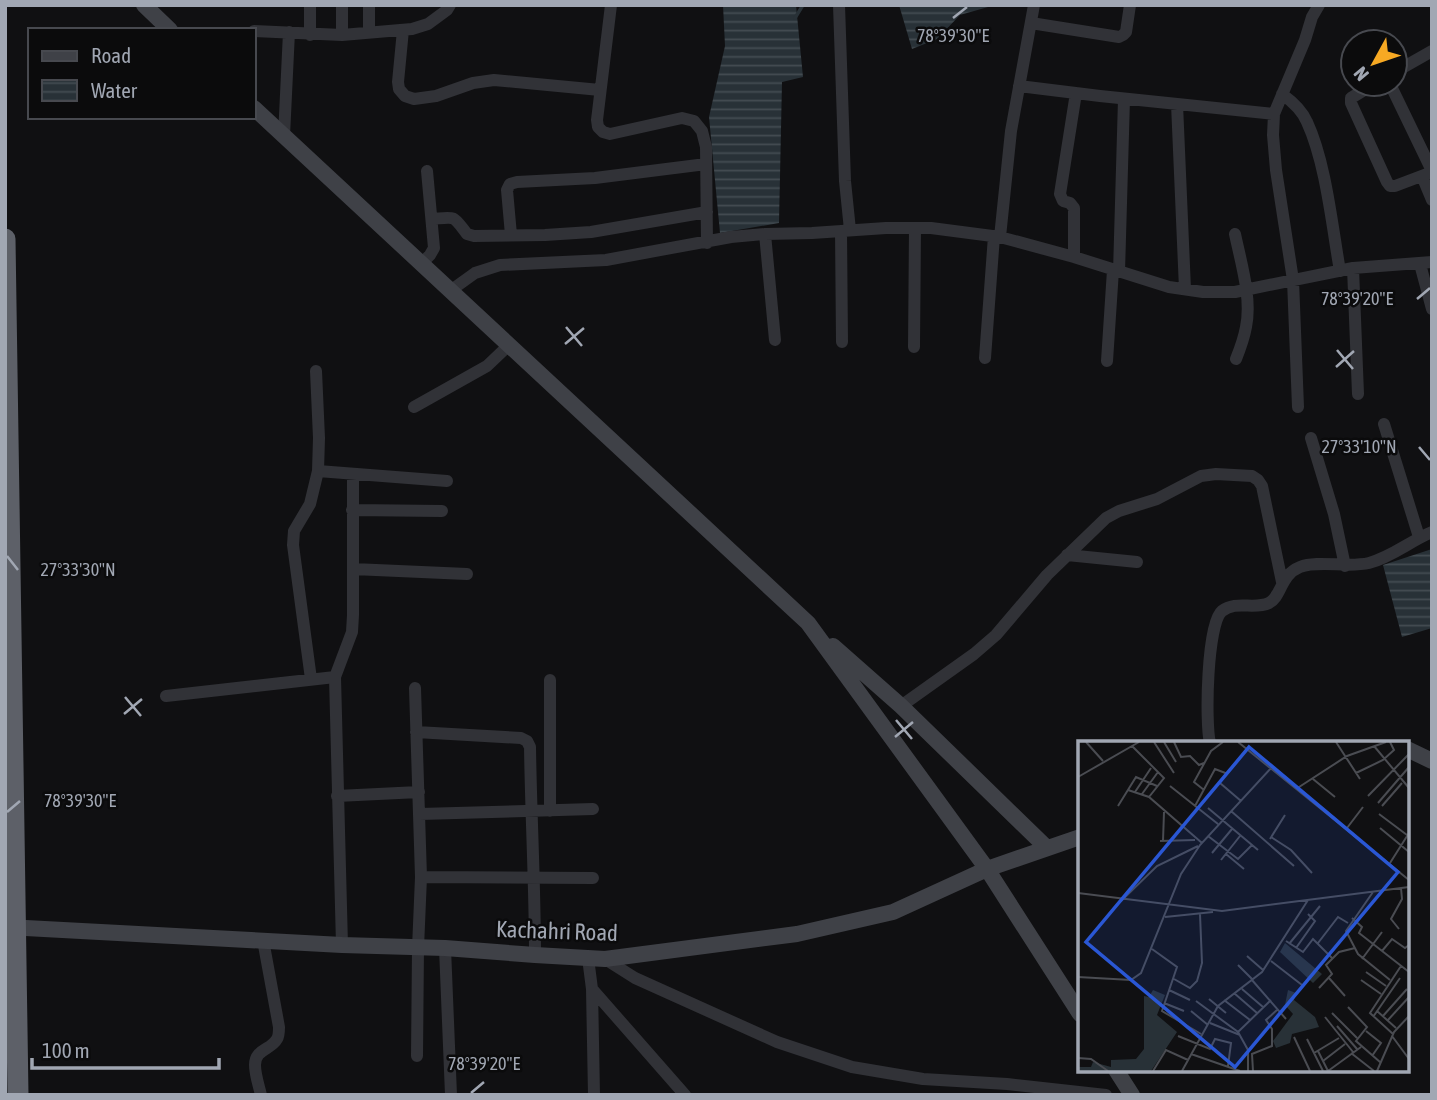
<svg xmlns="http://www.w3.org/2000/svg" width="1437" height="1100" font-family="'Asap Condensed',sans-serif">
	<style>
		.water { fill: url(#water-rules) }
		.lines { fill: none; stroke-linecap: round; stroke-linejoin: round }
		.stream { stroke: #283137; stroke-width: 3.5 }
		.street { stroke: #313237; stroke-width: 12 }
		.secondary { stroke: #3f4147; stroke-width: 16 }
		.highway { stroke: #5d6068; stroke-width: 21 }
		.ticks { fill: none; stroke: #a1a7b3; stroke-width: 2.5 }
		.labels { text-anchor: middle; stroke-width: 5; stroke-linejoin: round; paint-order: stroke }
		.street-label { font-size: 23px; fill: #a1a7b3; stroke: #0b0b0c }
		.inset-road { fill: none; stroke: #4a4c52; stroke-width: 2 }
		.view { fill: #2a57d4; fill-opacity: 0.15; stroke: #2a57d4; stroke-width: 3.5 }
		.inset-edge { fill: none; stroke: #a1a7b3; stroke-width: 3.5 }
		.ticks-label { font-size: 18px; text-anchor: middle; fill: #a1a7b3; stroke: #0b0b0c; stroke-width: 5; stroke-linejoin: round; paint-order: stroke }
	</style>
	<defs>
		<pattern id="water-rules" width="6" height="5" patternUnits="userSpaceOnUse" patternTransform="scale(1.75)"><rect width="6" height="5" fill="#283137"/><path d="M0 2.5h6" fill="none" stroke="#444c52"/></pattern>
	</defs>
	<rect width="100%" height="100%" fill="#101012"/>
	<path class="water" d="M723,5H796L803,77L782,82L779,223L720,233L709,117L725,46Z
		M899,5H988V7L960,15L937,39L912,49Z
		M1432,549V628L1402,637L1383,565Z"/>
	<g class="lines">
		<path class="stream" d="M795,18L803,5"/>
		<path class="street" d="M611,5L597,120L598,127L603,132L610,134L682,118L694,121L702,131L706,147L707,243
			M839,5L845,181L850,230
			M1031,23L1119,37L1123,35L1126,32L1130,5
			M403,30L398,82L399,89L405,96L414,99L436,96L473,83L494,80L600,90
			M254,31L342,35L412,29L428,24L447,10L450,5
			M369,33V5
			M310,35V5
			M342,35V5
			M1395,72L1432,51
			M1374,84L1351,98V103L1387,182L1390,186H1395L1432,172
			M1390,84L1432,171
			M1019,86L1100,96L1274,114
			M1282,94C1293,102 1302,110 1307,122C1326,163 1332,226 1340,271
			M1177,104L1185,289
			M284,136L289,32
			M1422,176L1432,200
			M432,219C457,217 452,215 467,234L474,236L545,235L591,232L707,212
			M841,231L842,342
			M765,234L775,340
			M1235,234C1241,263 1252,298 1246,327C1244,338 1240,349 1236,359
			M511,235L507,190L510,184L517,182L595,178L706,164
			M1000,237L1011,131L1034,5
			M1074,257V208L1070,203L1063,201L1060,194L1076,93
			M421,264L430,255L434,248L427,171
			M1420,264L1432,309
			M1353,268L1358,394
			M1119,272L1124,99
			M450,291L475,273L500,265L606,260L731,237L765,234L812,233L886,228H931L1000,237L1074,257L1169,287L1203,292H1235L1353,268L1432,262
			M914,347L915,228
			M985,358L994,236
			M1107,361L1113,270
			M414,407L487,366L509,345
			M1298,407L1293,280L1276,170L1273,135L1274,114L1305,40L1312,17L1319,5
			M1384,424L1419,537
			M1311,438L1334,514L1345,566
			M318,471L447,481
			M352,510L442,511
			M1067,555L1137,562
			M353,569L467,574
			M311,679L293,545L294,531L310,504L318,471L319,438L316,371
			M415,688L421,877L418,948L417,1056
			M166,696L335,677
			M901,706L974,654L996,635L1047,575L1106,518L1119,511L1157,499L1201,476L1216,474L1252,476L1258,480L1262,486L1282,582
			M416,732L521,738L527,741L530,747C531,817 535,886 535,955
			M1210,743C1205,723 1207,623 1222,611C1236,600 1254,610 1269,603C1282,596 1280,575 1300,567C1318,560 1348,568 1369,563C1392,557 1410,541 1432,532
			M337,796L419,792
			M550,811V680
			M420,814L593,809
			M421,877L593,878
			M342,945L335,677L352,632L353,615V474
			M445,948L451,1095
			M588,958L592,989L594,1095
			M605,959L635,978L777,1042L852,1067L923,1079L1007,1084L1106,1095
			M592,989L685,1095
			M261,1095C259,1086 255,1075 255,1065C255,1049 271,1050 277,1039C279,1036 279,1030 279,1027L263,940"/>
		<path class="secondary" d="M144,5L170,30
			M254,108L808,623L987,869L1080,1014
			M833,646L901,706L1047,848
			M1407,749L1432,761
			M7,927L342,945L445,948L535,955L605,959L797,934L893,912L987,869L1080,837
			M1116,1070L1132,1095"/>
		<path class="highway" d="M5,239L18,1095"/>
	</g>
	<path class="ticks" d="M953,18L967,7M1417,299L1430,288M566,327L582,346M565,344L584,328M1337,350L1353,369M1336,367L1354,351M1419,447L1430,460M7,556L18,570M125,697L141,716M124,714L142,699M896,720L912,739M895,737L913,722M7,812L20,801M471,1093L484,1082"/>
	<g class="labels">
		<g class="street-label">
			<text transform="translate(557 931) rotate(2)" y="8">Kachahri Road</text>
		</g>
	</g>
	<g transform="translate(1078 741)">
		<rect width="331" height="331" fill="#101012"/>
		<path d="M207,202L244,233L235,242L202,211ZM75,249L87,254L79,274L99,291L73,330H0V326H13L15,321L33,326V319L58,318L66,308V255L71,256ZM210,249L218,252L216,259L237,276L241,286L214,293L212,302L198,307L195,300L215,273L207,264Z" fill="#283137"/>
		<path class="inset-road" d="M8,1L25,20M76,1L96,32M86,1L98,21M96,1L103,16L112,15L121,24L126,22M160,1L331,139M258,1L282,38M54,5L86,37L71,56M296,5L331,47M278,32L305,19L316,9L312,1M0,36L61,1M235,38L257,56M142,42L163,60M92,45L140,83M218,48L269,15L308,1M50,49L71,56L124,102M126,49L116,41L133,10L145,1M57,51L73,27M64,53L80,31M290,55L331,13M300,62L331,26M40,65L58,36L79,45M117,65L137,28L150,33M304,65L324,42M130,67L180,109M153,70L216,125M301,73L329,94M269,87L285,66M302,87L331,111M130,95L160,118L174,104M193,96L213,109L234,132M192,98L207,74M82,100L117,99M85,100L86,71M134,112L154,88M148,113L166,128M143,119L162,95M312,122L331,92M295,151L268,190L280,213L312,239M0,152L144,170L331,146M43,160L79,125L120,105M87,176L135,171M274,177L284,186L281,192L331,231M321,188L313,178L324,158L323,147M208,200L225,211L235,198L255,218M240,202L260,176L270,182M211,203L242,165M218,207L237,180L230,173M74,208L99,226L84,270L123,293M304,210L314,198L327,207L331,204M169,215L185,229M284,218L304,191M193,220L224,244M160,224L175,239M288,231L308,245M0,236L53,239L63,232L103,133L122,104L195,25M251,237L267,255M96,238L112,247L119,240L124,222L122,173M174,239L208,278M283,239L303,253M241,247L254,233L248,224L261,211L277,207M164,248L185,266M91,249L112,259M156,252L179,272M131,258L148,272M146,259L172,279M118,260L160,291L170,309V330M86,262L106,270M270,266L289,286L278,300L302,321M113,270L130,284M299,270L318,287M254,272L279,297M305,275L329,248M247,276L275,311M295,276L322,237M310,279L331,256M132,282L162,294M259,285L279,308M288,290L303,302L294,315M160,291L193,259M315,293L292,272L323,225M100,295L132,308L137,298L153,302L150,325M314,295L331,318M216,296L232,330M229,298L245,330M240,310L250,330M236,312L261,297M273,312L296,330M113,313L162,330M0,317L13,318L30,330M245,320L267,303M75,330L88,309L110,319M104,330L140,265L184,231L230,159M175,330L174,313L194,305V288L188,279L200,268M250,330L283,306M299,330L316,291L331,275"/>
		<path class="view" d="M171,6L320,131L157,326L8,201Z"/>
		<rect width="331" height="331" class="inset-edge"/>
	</g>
	<g class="ticks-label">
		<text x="953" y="42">78°39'30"E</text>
		<text x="1357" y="305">78°39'20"E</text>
		<text x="1359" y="453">27°33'10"N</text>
		<text x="78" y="576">27°33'30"N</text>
		<text x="80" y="807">78°39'30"E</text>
		<text x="484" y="1070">78°39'20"E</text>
	</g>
	<rect width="1437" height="1100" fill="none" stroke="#a1a7b3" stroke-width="14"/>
	<rect x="28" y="28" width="228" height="91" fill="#0b0b0c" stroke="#47494f" stroke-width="2"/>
	<rect x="42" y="51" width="35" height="10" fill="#3f4147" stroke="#47494f" stroke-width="2"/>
	<text x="91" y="63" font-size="21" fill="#a1a7b3">Road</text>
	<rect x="42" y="80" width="35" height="21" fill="url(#water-rules)" stroke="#47494f" stroke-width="2"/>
	<text x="91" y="98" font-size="21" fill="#a1a7b3">Water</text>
	<g transform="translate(1374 63) rotate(230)"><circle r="33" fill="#0b0b0c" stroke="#47494f" stroke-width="2"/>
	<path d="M0-5L12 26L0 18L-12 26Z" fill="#f7a923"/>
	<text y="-10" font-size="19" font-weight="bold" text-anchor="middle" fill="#a1a7b3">N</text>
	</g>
	<path d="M32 1058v10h187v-10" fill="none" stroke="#a1a7b3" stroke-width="3.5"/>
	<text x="42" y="1058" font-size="21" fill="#a1a7b3" stroke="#0b0b0c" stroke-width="5" paint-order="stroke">100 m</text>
</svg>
